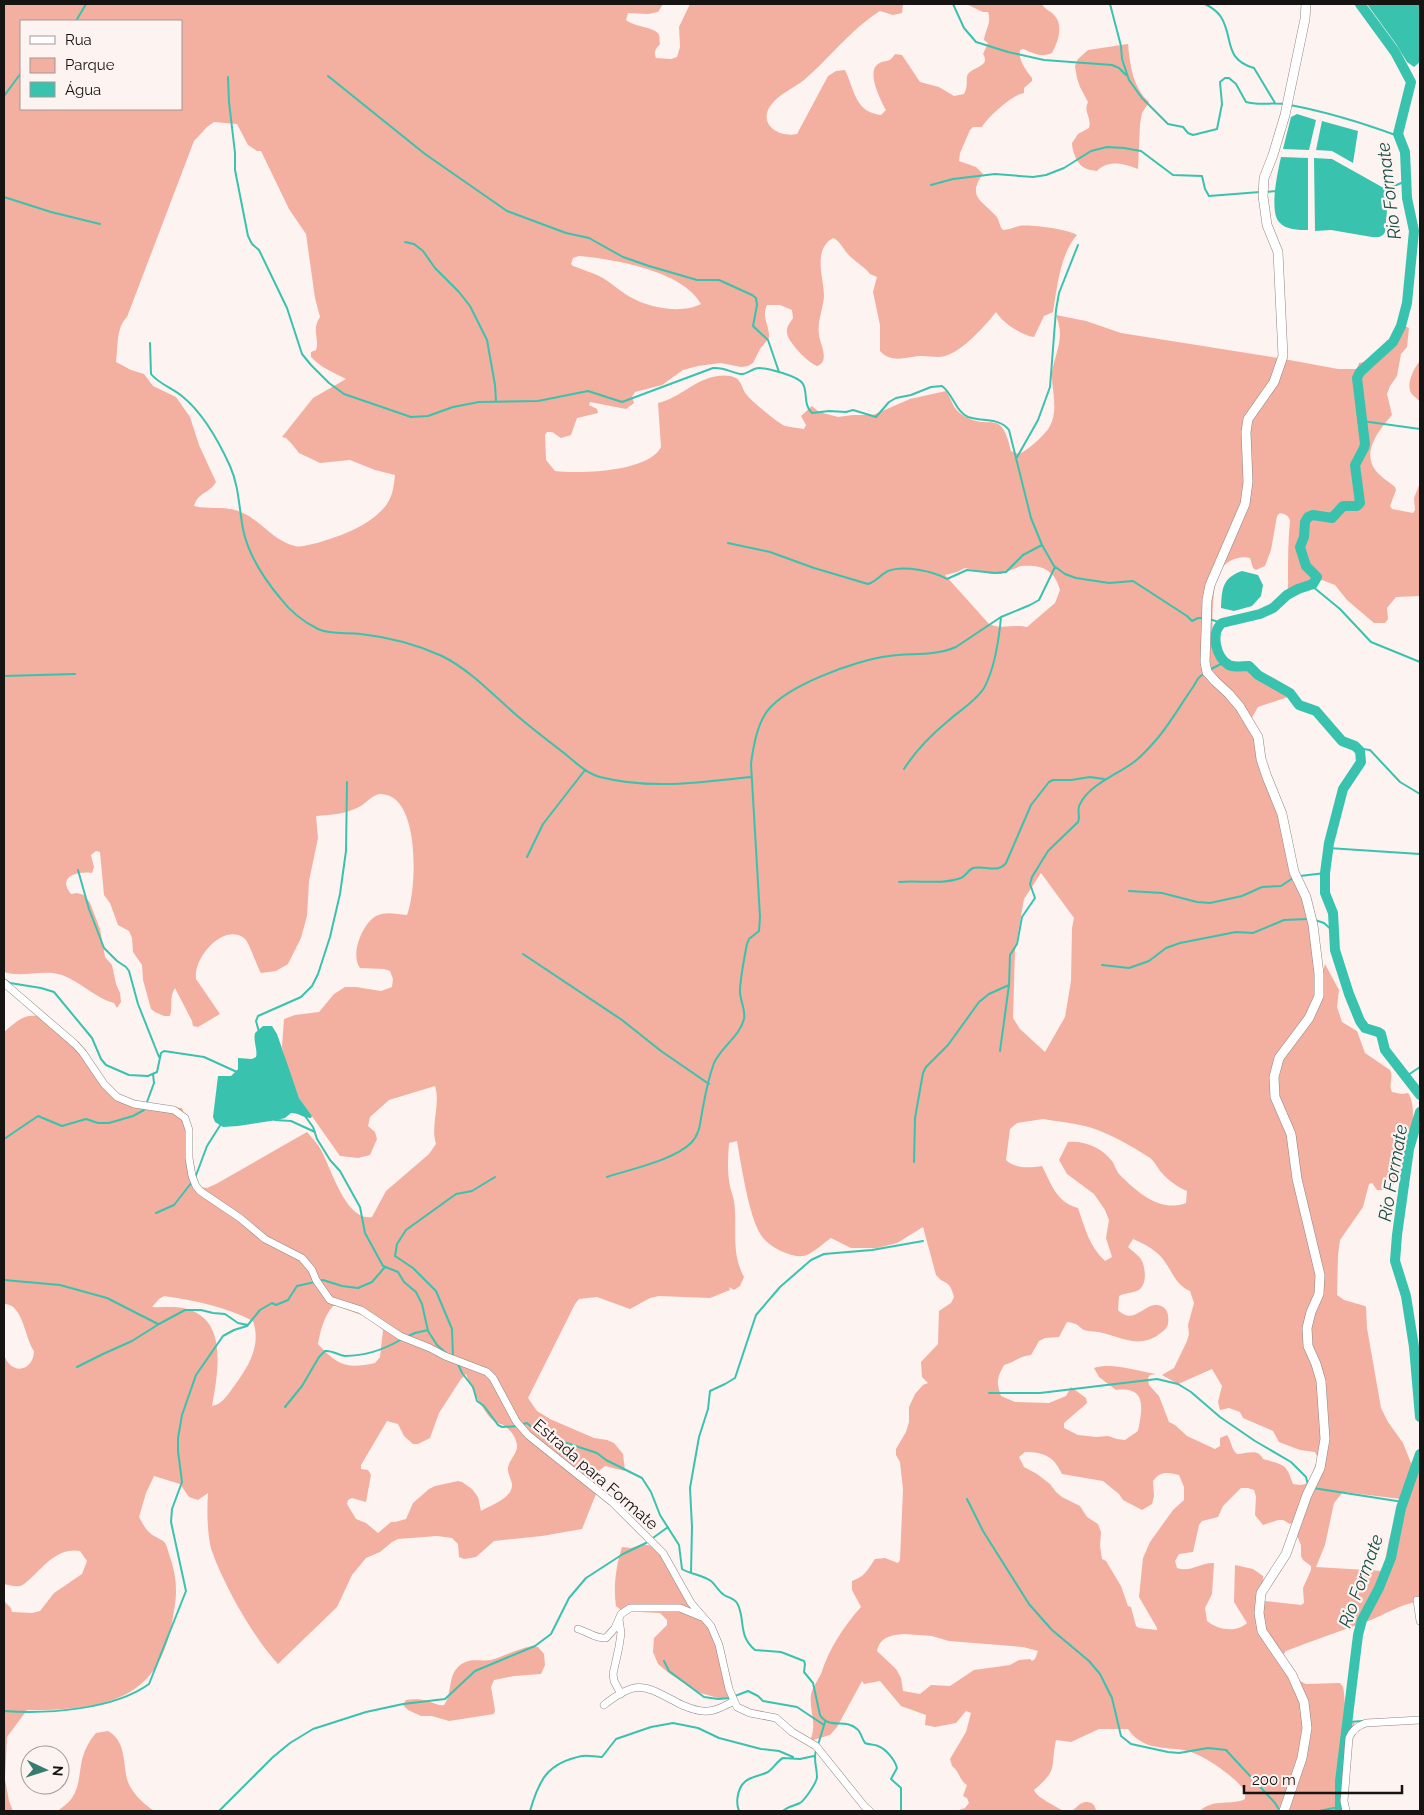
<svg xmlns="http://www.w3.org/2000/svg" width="1424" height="1815" font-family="Raleway,sans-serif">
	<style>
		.green { fill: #f3af9f; fill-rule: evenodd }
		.water { fill: #39c3ae }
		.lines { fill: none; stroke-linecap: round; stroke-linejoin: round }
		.stream { stroke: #39c3ae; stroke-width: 2 }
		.river { stroke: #39c3ae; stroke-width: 10 }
		.minor-casing { stroke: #8f8684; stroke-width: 8 }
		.major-casing { stroke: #8f8684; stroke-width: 10 }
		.minor { stroke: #fff; stroke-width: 7 }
		.major { stroke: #fff; stroke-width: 9 }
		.labels { text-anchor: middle; stroke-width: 4.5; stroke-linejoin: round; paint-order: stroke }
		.street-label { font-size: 16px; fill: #161313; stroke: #fdf3f1 }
		.water-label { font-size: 18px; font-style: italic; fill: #164f46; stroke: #fdf3f1 }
	</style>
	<rect width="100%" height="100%" fill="#fdf3f1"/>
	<path class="green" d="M4,4H663L658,12L648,14L628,13L626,20C634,27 656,27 659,35C660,38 659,41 660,44C656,49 653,51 656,58L671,59L677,57L680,47L679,27L690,4H903L902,13L893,15L880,11C851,29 830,58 804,80C794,88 779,94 771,105C757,124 779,138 797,134L828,76L836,71L845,70C855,91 855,112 881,115L886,110C881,101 866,72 878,64C886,59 889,64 895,54L902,55L920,82L939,87L954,96L964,94C969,85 965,78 968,74C973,67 991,66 983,54L988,43L984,40C985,30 992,23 988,12H983L966,4H1042C1045,10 1050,10 1054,15C1064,25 1058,42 1052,53C1040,58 1034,53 1023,49L1020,50C1018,60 1026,70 1032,78V81L1024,88V93C1012,95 989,116 982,127H973L970,130L960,153L959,161L976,167L983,174C966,197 983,201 996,216C1000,221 999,226 1003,230C1009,230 1013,228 1019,226C1029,224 1067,229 1077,235C1060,254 1057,288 1053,312L1044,316L1034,337C1021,335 1003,323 996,312C984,327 959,356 939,357C930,357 921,355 912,357C900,359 889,361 880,351V325L873,292L877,277L870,274C865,267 858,264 852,258C844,252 841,241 833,238C812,250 824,278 824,296C823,309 817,322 819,335C820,343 826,353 823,361C821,364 820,365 817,366C808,363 788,342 787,333C786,327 790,323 793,318L792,310L780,305H767C761,317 770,326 769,338L760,349L753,363L748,366L741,367L721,363L698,366L683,370L662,385L635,392L632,397L634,403L626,409L590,402L589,405L597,409L598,413L577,418L571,435L561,438L552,432H547L545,435L546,460L555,471C579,474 649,472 661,447L658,403C680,398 695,379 718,376C723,375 731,375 736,378C742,382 742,389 746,394C750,400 778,423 785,426C790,427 797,428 804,429L806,425L801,416L812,406L819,412L838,417L853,415H873L910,399L946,391C953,401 952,409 964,416C991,432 1001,406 1011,451L1019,454C1027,451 1046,434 1050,426C1059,409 1051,389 1052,372C1054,359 1060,347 1060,334C1060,327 1058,321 1056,315L1086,321L1121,333L1284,359L1338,369H1357L1359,363C1382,360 1388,338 1403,325L1409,328L1407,347L1401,354L1397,376L1390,386L1387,394L1392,415C1379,430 1361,452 1376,471C1381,477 1389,482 1395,487L1396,490L1390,506L1392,509L1413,513L1415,510L1414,498L1420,483V596L1396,597L1387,608L1388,619L1385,623H1374L1347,600L1335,585L1322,580L1315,582L1298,593L1289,595C1286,589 1289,585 1288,579C1288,559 1288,541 1290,521C1289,516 1286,514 1280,513L1277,516L1271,550L1265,566L1256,570L1253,568L1250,558C1238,555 1223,562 1218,574C1212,588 1209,648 1219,660C1232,675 1242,664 1254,670C1257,671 1260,674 1263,676C1271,681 1280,682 1287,688L1288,697L1258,707L1249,723C1274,806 1302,888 1323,971L1325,964L1339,990L1337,1007L1342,1022L1357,1031L1365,1053L1390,1070C1394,1077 1388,1085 1392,1092L1402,1094L1408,1093C1415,1101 1414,1131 1410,1141C1408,1145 1404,1146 1402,1150C1394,1162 1412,1175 1386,1190H1377L1372,1183L1369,1184L1363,1207L1340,1240L1338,1255L1337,1295L1344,1300L1365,1306L1366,1307L1367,1328L1381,1408L1388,1422L1403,1443L1411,1463L1416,1470H1420V1601C1401,1604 1384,1615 1366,1622C1339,1631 1312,1641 1286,1651L1283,1655C1289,1666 1293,1679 1306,1684L1340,1683L1343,1687C1346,1699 1342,1718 1355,1723L1348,1734L1346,1811H1200C1213,1798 1232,1806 1245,1799C1245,1796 1246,1794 1244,1791C1239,1779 1202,1754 1188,1751C1172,1747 1153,1750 1139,1740C1135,1738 1131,1733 1128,1729H1099L1071,1742L1056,1740C1050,1769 1059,1769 1034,1790C1037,1798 1056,1806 1063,1811H956L965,1808L969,1803L967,1798L963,1796L967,1785C959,1780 960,1772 952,1766L950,1759L966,1732L971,1713L966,1711L956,1723L935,1727L925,1725L926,1715L901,1706L880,1681L864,1684L862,1681L837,1727L830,1735L813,1740L811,1738C817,1723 809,1710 811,1695C812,1688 818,1680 821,1674C829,1649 843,1627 861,1607L852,1590V1581C866,1576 867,1570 875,1559L885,1558L898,1563L900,1560L903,1489L900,1462L896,1455V1449L906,1432L909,1422V1407L915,1394L923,1385L928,1383L922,1377L921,1362L938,1344L939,1311L951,1303L954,1297C949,1278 945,1286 936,1275L923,1227L897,1243L877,1248H851L831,1238C824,1243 816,1250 809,1254C802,1258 793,1256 786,1253C777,1250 766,1243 761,1235C749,1218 741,1164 737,1141L729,1143C728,1157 727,1172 730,1186C731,1191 733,1196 734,1201C738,1228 730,1251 744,1277L740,1286L734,1290L729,1287L730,1290L710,1298L659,1296L650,1298L630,1309L597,1297L579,1299L575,1304L528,1398L537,1411L550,1419L594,1438L607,1440L614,1443L623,1454L625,1471L605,1466L600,1470L598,1477L603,1492L596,1494L582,1529L542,1536L494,1541L476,1557L464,1559L459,1557L458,1544L452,1538L437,1536L398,1539L392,1542L380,1552L366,1558L352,1575L337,1607L278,1664C254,1638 230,1595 216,1562C214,1556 211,1550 210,1544C207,1527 207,1510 208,1493L198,1500L189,1497L180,1484L154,1476L146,1493L139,1517C142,1522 145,1529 150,1533C154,1537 162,1539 165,1543C167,1546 168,1551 169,1554C176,1573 178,1590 174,1610C171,1631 166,1653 153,1671C126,1709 69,1710 27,1710L7,1737L5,1779L9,1801L13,1811H4V1601L11,1608L12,1612L32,1613L40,1611L54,1593L82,1574L87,1561L80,1551C58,1547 44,1566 30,1579C26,1582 24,1585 20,1586C15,1587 9,1585 4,1584V1355C12,1377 34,1370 34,1351C25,1339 23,1303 4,1304V1032C16,1022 25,1012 41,1017L82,1047L90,1062L112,1093L141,1105L182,1108L185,1117L194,1174L200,1187L207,1188L216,1184L307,1132C312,1138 318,1144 321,1150C331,1168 346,1222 372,1217L386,1191L429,1154L436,1144C430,1125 441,1105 435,1086L389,1100L370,1117L368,1126L375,1132L377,1139L370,1155L358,1158L340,1156L299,1098L285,1060L282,1047L284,1019L295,1015L319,1012L334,994L345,987H356L381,991L392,987L393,979L390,971L384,969L360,968C350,955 362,924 376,916C386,911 396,914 407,915C417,890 421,793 380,794C371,795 365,805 357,808C344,814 330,815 316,816L318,838L309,881L307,916L301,938L288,964L276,971L261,973C256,965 249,941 244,938C223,923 193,958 196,979L220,1014L198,1027L193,1026L192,1021L175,988C169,996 173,1007 170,1016H164L155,1012L151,1009L143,980L142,965L133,952L132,938L129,931L118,925L110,903L104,895L100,852L96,851L91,855L94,867L92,873C79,871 56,876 71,894L77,893L84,895L90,903L100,929L105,957L112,965L116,984L120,993L121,1002L117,1008L114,1003C95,998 81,982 62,975C43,969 22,978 4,972ZM21,21H181V109H21ZM214,122L237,124L248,145L257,151H261L289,209L306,234L315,298L320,317C311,330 320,339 316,350L311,352V357C321,368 333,372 346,379L313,398L282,437L286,438L291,443L299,453L320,463L350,460L375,470L395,475C394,485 393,495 387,504C372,525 341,536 317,543C310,544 302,548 295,546C275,542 261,521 243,513C227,505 210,510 194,506C198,492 209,494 216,482L199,445L190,417L176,397L153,386L144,374L131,370L116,362C118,348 116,327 127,317L194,141L207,127ZM579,256C614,259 683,271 701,304C682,314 650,308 632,298C622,293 613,284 603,278C594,273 583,270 573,266L571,264L573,258ZM1021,566C1042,565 1054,569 1060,590L1055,603L1027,627C1014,624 1001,630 989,624L945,575L957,572L965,568L992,574H1001ZM1041,873L1074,918L1072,928L1071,981L1065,1017L1045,1052L1020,1029L1013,1018L1015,950L1024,899ZM1043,1119C1060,1122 1076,1123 1092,1128C1112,1135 1130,1145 1147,1156C1154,1159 1157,1168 1162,1173C1169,1181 1178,1187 1187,1191L1186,1203C1160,1213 1137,1192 1120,1175C1116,1171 1115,1165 1112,1161C1102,1148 1084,1140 1068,1142L1059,1160L1067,1174L1094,1194L1105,1210L1109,1220L1106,1238L1112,1257L1105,1261C1089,1246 1085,1228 1078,1208C1056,1202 1052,1185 1042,1166C1030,1168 1015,1169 1006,1160L1010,1129L1017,1123ZM1133,1239C1145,1244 1158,1251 1165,1262C1173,1273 1176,1285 1190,1291L1194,1303L1188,1325L1189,1334L1187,1341L1174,1368L1162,1375L1178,1384L1212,1369L1222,1386L1218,1402L1220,1410L1229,1408L1240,1412L1243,1418L1273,1431L1279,1442L1300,1450L1315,1452L1318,1458L1309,1483L1301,1485L1293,1484C1286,1463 1284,1465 1263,1459C1258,1448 1247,1454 1237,1454C1231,1449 1232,1442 1227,1435L1220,1438V1446L1215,1449L1187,1436L1175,1425L1169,1422L1159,1396L1149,1385L1148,1378L1150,1375L1156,1374C1137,1371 1112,1362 1094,1368L1099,1377L1116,1390C1148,1386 1142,1410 1138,1431L1125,1440L1117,1439L1108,1436L1096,1437L1078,1435L1064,1428V1423L1087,1403L1086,1398L1071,1387L1066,1396L1049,1403L1015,1402L1001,1396C996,1382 997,1378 1004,1365C1015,1362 1020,1356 1031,1355L1039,1341L1045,1338L1059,1337L1067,1322C1080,1324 1076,1325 1084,1330C1089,1332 1098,1331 1103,1333C1123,1338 1139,1348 1158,1335C1162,1332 1167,1329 1168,1324C1169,1317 1168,1310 1163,1307C1145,1297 1137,1328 1118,1310L1119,1296C1126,1292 1135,1294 1141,1288C1147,1281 1145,1268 1142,1261C1140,1256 1132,1251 1128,1247ZM164,1296C194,1300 226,1307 253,1321C262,1347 247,1369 232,1389C226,1397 222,1404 212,1406C218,1372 229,1317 183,1308C173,1306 161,1308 152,1307L159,1299ZM333,1306H337L367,1317L383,1330L380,1357L375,1363C347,1369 338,1366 318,1344C320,1332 324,1316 333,1306ZM466,1374C470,1385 485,1415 494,1421C494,1422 500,1424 501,1424C509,1428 516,1436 517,1445C518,1454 508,1460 508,1469C508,1474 511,1479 512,1484C513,1498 491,1505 481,1511L478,1497L472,1489L462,1482L458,1481L435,1486L429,1489L413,1503L406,1519L395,1522H391L378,1533L366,1523L356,1519L347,1504L348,1500L352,1498L366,1502L371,1475L368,1470L361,1469V1465L387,1421L398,1424L404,1436L413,1444H418L430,1438L439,1413L461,1379ZM1025,1452C1045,1452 1054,1457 1062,1474L1103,1481L1119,1494L1123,1500L1142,1510L1152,1504L1154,1496L1153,1481C1160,1471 1167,1472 1179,1475L1184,1487V1500L1173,1510L1150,1542L1143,1558L1139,1597L1157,1628V1630L1139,1628L1136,1626L1131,1607L1128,1606L1121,1586L1106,1561L1102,1559L1100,1546L1101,1532L1098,1524L1087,1517L1080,1506L1062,1497L1056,1492L1050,1484L1037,1474L1024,1467L1019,1457ZM1241,1488H1248L1254,1490L1256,1497L1255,1515L1263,1525L1278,1520H1283L1290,1524L1295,1521V1531L1301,1545V1556L1303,1560L1311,1566V1570L1303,1588L1304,1603L1301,1605L1265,1601L1263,1576L1253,1569L1235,1565L1234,1602L1247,1623C1236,1633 1218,1630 1207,1621L1205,1608L1212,1594L1214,1563C1202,1562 1189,1573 1177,1568L1175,1561L1179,1554L1193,1552L1199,1525L1202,1521L1218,1517L1223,1506ZM1343,1492L1401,1499L1389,1540L1383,1571L1316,1567L1325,1545L1334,1503ZM904,1634L932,1636L949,1641L1023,1647L1038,1651L1035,1659L1032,1661L1030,1659L1019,1660L1010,1665L974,1670L950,1686L931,1685L920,1694L903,1691L901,1678L896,1669L877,1651C880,1637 891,1635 904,1634Z
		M1128,44C1130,65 1133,88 1149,102L1142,113L1140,124L1138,169C1125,164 1108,159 1097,171C1093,170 1088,170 1085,168C1077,165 1072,150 1072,143L1078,134L1089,128C1092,117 1083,112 1088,102L1080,87L1077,78L1075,66L1078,59L1088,50Z
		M1420,361V402C1418,399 1413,396 1411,393C1406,383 1414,368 1420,361Z
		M640,1545C675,1543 673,1570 686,1594C693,1607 708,1616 716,1629C726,1646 727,1678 730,1698H718L697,1692L670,1674L658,1664L653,1652L654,1638L667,1625V1620L660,1613L622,1611L616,1606C613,1587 616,1566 622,1547L631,1548Z
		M532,1646L538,1647L544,1654L545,1665L541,1674L514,1676L494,1680L491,1687L495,1710L494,1714L449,1721L432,1716H421L408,1710L403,1705L406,1700C413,1699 421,1699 428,1701C434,1703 438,1706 444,1705C452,1695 448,1678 457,1668C468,1656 479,1662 491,1660C505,1656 517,1649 532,1646Z
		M108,1731C126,1741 123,1762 127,1779C130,1791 145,1806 155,1811H58C62,1807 69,1803 72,1798C80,1786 79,1773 82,1760C85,1749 89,1741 96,1733Z
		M1085,1802C1092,1802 1095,1804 1096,1811H1072L1080,1804Z"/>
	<path class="water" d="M1367,4H1420V62L1414,67L1407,62L1396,44Z
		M1297,114L1316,120L1309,150L1283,149L1291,117Z
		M1322,121L1358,131L1353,163L1332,151L1316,150Z
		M1281,157L1308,158V230C1298,230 1286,230 1279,222C1269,211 1278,170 1281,157Z
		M1314,158L1332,159L1382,187L1389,189L1385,232C1382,238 1377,237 1372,237L1331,230L1315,231Z
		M1242,571L1258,575L1263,585L1261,596L1252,606L1234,611L1221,608C1222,589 1222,578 1242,571Z
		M263,1026H272L277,1034L299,1098L312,1116L311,1118C303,1118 299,1113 291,1113L285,1118L277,1120L238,1126L223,1127L215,1122L213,1117L218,1076H231L238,1069V1058L252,1059L256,1057C258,1050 253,1042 255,1033Z"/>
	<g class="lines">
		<path class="stream" d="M953,4L964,28L976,42L1008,52L1044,60L1112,65L1119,68L1126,75
			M1110,4L1121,46L1122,59L1129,80L1142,98L1168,124L1183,127L1188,133L1193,135L1217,129L1222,104L1220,82L1225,78H1229L1236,84L1246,102C1260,106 1272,102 1285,104
			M1205,4C1211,7 1217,11 1221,17C1234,38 1223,59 1254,68L1275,103
			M76,21L86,4
			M328,76L425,154L507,211L566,233L589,238L623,257L649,266L697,280H719L752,295L756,298L757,305L753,326L768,340L779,372
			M228,77L229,102L235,153V170L248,236L252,244L259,250L287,308L302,354L311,365L329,383L344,394L411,417L428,416L453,407L479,402L538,401L588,391L622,402L713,368C724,367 730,372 740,374C747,375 752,368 759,368C767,368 799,376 803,384C808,393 803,405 812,413L829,411L846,412L853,410L876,417L889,402L896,398L911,395L931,387L942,386C953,394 956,412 968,417C982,422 999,417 1009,430L1031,518L1042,545L1054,566L1065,574L1076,578L1109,583L1133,581L1187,616L1192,621L1198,618H1204
			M4,96L21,73
			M1290,105C1327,112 1363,123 1398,136
			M931,185L953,179L995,174L1033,177L1046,175L1064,168L1091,151L1107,147L1124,148L1141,151L1173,175L1202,176L1205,189L1209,196L1260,192
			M1387,189L1406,181
			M1265,192L1278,191
			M4,197L51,212L100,224
			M405,242L414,244L423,251L435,268L459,292L470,306L487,340L495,385L496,401
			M150,343L151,374C159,384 174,389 183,397C204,414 219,442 230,466C239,486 239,508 243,529C248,554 265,580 281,599C290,611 304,622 318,629C331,635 347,632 361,634C387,637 418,645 442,656C470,670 491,693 514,713C530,727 547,740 564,753C575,762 586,773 600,777C650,790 701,782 751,777
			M1362,421L1420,429
			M1016,459L1038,420L1050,387L1056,310L1059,293L1078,245
			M728,543L770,552L814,568L868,584C877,581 881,574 888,571C904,565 933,571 947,579L967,570L995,573L1006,572L1023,555L1042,545
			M1312,586L1340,609L1371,642L1420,662
			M1209,619L1222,623
			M1209,670L1225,662
			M4,676L75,674
			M1357,748L1370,750L1400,782L1420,794
			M904,769C916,750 931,735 948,721C959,711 976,701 984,688C995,668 999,639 1001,617
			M1328,848L1420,854
			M527,857L543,824L585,770
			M78,870L89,909L104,948L117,961L126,967L129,971L138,1004L159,1057
			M1300,876L1325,873
			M899,882C918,880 942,885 961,878C966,876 968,870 973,868C985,865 997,874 1006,863L1031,805L1049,782L1053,780H1071L1090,777L1104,779
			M1129,891L1162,893L1197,902L1210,903L1242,896L1262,887L1281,886L1293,878
			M1315,920L1324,923L1334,932
			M523,954L622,1020L661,1051L709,1084
			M1102,965L1129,968L1149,961L1166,948L1180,943L1236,932L1253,933L1284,920L1308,919
			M4,979L10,983L41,988L54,992L92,1038L101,1059L106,1065L129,1075L148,1076L157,1072L161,1053L164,1051L204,1057L237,1072
			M259,1032L256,1021L258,1016L301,997L312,986L318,974L330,937L340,894L346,851L347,782
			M1000,1051L1009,985L1010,955L1017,944L1022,917L1035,898L1030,884L1032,877L1048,851L1078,822C1081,816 1076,810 1080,804C1090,784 1117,775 1134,762C1142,756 1149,748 1156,740C1170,724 1181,704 1193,687C1198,679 1197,678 1205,673
			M1405,1077L1420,1067
			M305,1116L313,1127L317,1139L330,1160L340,1171L360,1207L365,1233L383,1266L398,1272L404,1282L416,1292L422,1304L428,1331L437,1345L446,1353
			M275,1120L291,1121L315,1132
			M4,1139L38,1116L62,1126L86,1119L98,1123H109L133,1116L144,1110L154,1083L153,1074
			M914,1162L915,1118L923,1073L926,1067L948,1045L979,1002L989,994L1009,985
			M607,1177C631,1169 674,1160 691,1143C701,1133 700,1120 703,1107C705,1096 710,1074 714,1063C721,1047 740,1036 744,1019C746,1008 739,1000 740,989C741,974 744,959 747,944L749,939L759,931L760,917L751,764C753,748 756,730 764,716C780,687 856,660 889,656C912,653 935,656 956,647L1001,617L1030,605L1039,600L1055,567
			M195,1178L207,1146L221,1124
			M156,1213L174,1205L192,1182
			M4,1280L60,1285L107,1298L158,1324
			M319,1281L323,1280L342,1286L358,1288L372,1282L385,1267
			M406,1337L415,1333L428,1330
			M453,1356L452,1329L436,1291L413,1268L395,1256L397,1244L406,1230L456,1194L472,1191L495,1177
			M458,1364L462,1373L473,1387L477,1401L484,1406L498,1425L502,1427L519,1426
			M77,1367L103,1354L132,1341L159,1324L185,1310H201L213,1313L225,1314L238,1323L248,1325
			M989,1393H1040L1157,1379L1178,1384L1191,1392L1220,1417L1255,1441L1291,1462L1306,1477L1308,1485
			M285,1407L302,1386L319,1357L325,1351C332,1350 338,1355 345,1356C364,1356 385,1349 402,1339
			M523,1424L527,1423L539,1434L597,1453L606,1460L642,1478L651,1492L660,1515L679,1545L682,1569C690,1574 703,1575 711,1581C716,1585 718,1591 724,1595C729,1598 734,1598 737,1603C746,1618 737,1635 755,1650L781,1652L804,1661L805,1664L804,1672L813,1683L820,1715C829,1730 846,1718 857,1729C861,1732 862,1739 865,1743C869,1745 874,1744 878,1746C886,1749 895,1760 897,1768L891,1779L901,1788V1811
			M1417,1462L1420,1463
			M1313,1488L1403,1502
			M967,1499L983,1531L1029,1604L1052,1630L1089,1661L1100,1674L1112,1698L1121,1736L1131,1744L1168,1752L1179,1753L1208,1748L1226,1750L1275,1803L1280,1811
			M691,1573L692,1527L690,1488L699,1437L708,1409L710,1391L725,1384L735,1378L756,1315L780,1287L811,1260L824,1254L872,1250L923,1241
			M664,1661L669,1671L704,1697L718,1699L731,1698
			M735,1696L748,1691L758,1696L763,1701L797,1707L824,1725
			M4,1711C47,1714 113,1710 149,1684L186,1591L171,1522L172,1509L182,1482L178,1451V1438L182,1415L196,1375L223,1336L234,1330L247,1326L260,1310L272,1303L276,1305L288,1300L297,1286L315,1282
			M1348,1722L1363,1721
			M818,1745L825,1722
			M219,1811L273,1757L290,1743L313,1729L366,1712L403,1704L445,1699L475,1671L535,1646L551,1634L569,1598L586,1578L623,1554L646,1543L668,1527
			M530,1811C539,1780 547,1763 582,1756C589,1755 595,1757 602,1757L616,1739L651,1727L673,1723L698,1728L719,1738L761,1749L779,1751L793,1757
			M739,1811C735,1801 738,1784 749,1779C755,1776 762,1775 768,1772C774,1768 777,1761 783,1758L800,1759L814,1756
			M783,1811C788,1806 794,1806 800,1803C805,1800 817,1782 817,1777C817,1767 813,1760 816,1750
			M1319,1811L1339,1807"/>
		<path class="river" d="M1360,4L1395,52L1411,82L1398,134L1405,152L1407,198L1414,231L1407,303L1401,326L1393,342L1360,372L1357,378L1365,444L1364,448L1355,465L1360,503L1357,506H1343L1332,518L1313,515L1308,517L1305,522L1304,537L1300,547L1306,566L1317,577L1313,584L1298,589L1287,595L1273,608L1260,614L1222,623C1210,633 1216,658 1229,665C1235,668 1242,666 1249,666L1258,675L1290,693L1299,705L1316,711L1342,741L1355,746L1360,751L1361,762L1343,789L1329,843L1325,873V893L1333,913L1335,950L1349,994L1360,1021L1365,1028L1378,1032L1381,1034L1385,1050L1420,1095
			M1420,1112L1409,1149L1397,1235L1395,1261L1406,1296L1414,1347L1420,1417
			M1340,1811V1781L1358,1635L1362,1620L1379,1588L1391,1558L1401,1508L1420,1454"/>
		<defs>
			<path id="minor" d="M4,983L75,1044L83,1053L104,1084L117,1097L134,1104L174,1110L185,1118L189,1130V1158L192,1176L196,1186L200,1191L240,1218L265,1239L302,1258L312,1270L316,1280L330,1300L361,1310L400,1336L430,1348L445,1356L487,1372L493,1378L516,1421L528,1435L612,1502L663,1553L691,1603L711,1626L719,1645L729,1689L737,1707L750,1713L776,1718L792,1732L816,1746L865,1807L870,1811
				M1417,1600L1420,1621
				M619,1619L621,1633L619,1647L613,1674L614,1681L621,1694
				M578,1629C588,1632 596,1639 606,1638L615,1628L621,1614L630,1608H680L702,1617
				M604,1705C639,1677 646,1687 682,1705C689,1708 699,1712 708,1711C717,1711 726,1705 734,1701
				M1346,1811L1344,1801L1349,1738C1352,1730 1357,1726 1366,1723L1420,1720"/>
			<path id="major" d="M1284,1811L1302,1758L1307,1728L1304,1702L1292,1675L1262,1631L1259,1613L1261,1593L1286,1554L1307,1495L1320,1468L1325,1439L1321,1381L1316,1364L1308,1346L1307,1328L1311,1312L1319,1294L1320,1275L1297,1179L1291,1134L1275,1097L1274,1077L1279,1058L1309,1018L1319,996V974L1313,925L1306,897L1294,872L1282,814L1267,777L1261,759L1258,737L1240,707L1229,694L1215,681L1207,672L1205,662L1207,600L1210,585L1245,504L1248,482L1246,432L1248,419L1274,382L1283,356L1278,252L1267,225L1263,196L1264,178L1273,155L1285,115L1305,19L1306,4"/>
		</defs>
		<use href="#minor" class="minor-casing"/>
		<use href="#major" class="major-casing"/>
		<use href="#minor" class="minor"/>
		<use href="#major" class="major"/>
	</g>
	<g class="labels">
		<g class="street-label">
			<text transform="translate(596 1474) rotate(41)" y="6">Estrada para Formate</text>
		</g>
		<g class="water-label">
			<text transform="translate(1389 191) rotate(-97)" y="6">Rio Formate</text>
			<text transform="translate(1393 1173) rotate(-80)" y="6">Rio Formate</text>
			<text transform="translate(1361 1581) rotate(-70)" y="6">Rio Formate</text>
		</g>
	</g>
	<rect width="1424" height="1815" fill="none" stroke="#161313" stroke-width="10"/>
	<rect x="20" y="20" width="162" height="90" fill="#fdf3f1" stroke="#a19998"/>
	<rect x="30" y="36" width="25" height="8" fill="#ffffff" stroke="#a19998"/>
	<text x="65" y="45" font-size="15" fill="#161313">Rua</text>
	<rect x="30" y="58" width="25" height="15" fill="#f3af9f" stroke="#a19998"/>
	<text x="65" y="70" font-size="15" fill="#161313">Parque</text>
	<rect x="30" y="82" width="25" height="15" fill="#39c3ae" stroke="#a19998"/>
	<text x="65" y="95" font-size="15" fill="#161313">Água</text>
	<g transform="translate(45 1770) rotate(94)"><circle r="24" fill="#fdf3f1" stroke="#a19998"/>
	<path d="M0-4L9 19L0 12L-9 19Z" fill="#387c70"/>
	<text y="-8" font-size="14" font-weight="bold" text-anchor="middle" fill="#161313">N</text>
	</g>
	<path d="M1244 1785v8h158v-8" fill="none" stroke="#161313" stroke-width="2.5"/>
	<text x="1252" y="1785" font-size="15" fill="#161313" stroke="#fdf3f1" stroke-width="4" paint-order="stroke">200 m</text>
</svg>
